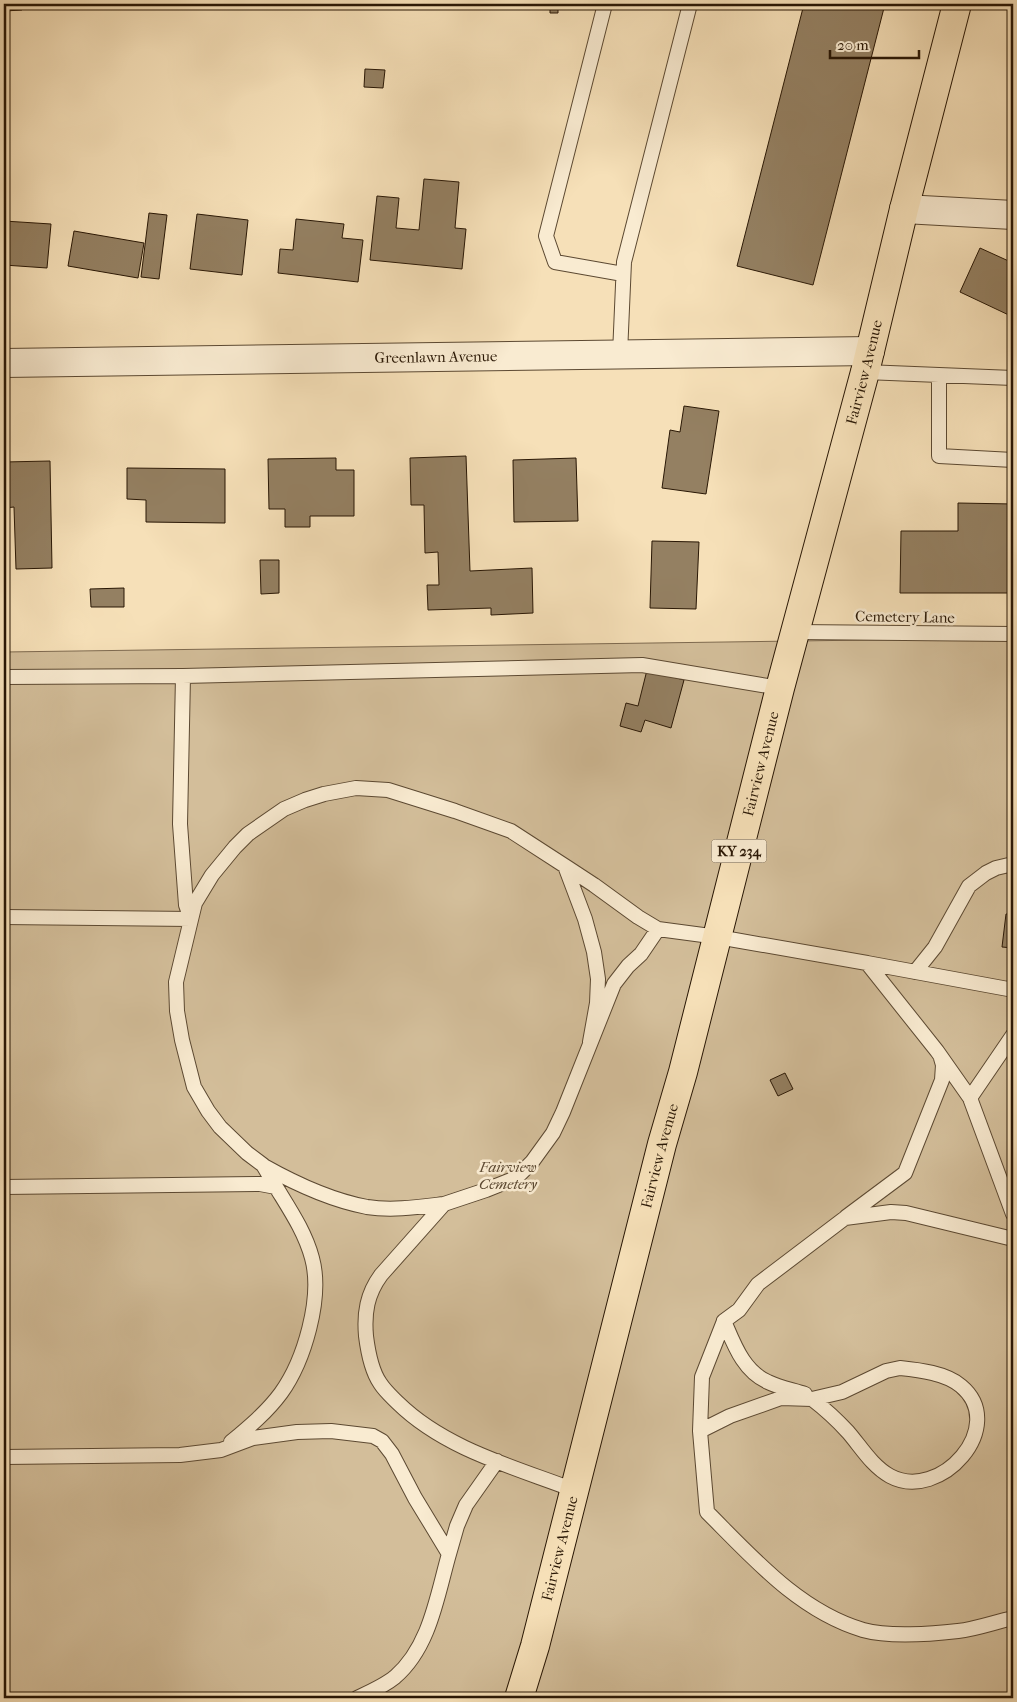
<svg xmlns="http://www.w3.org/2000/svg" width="1017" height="1702" font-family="'IM FELL French Canon',serif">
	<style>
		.green { fill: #d3be9a; stroke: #7e6a50 }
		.building { fill: #948062; stroke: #291705 }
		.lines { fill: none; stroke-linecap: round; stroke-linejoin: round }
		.lane-casing { stroke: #5c4932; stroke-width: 16 }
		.street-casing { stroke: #5c4932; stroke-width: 30 }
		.primary-casing { stroke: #291705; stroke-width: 30 }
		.lane { stroke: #f9ebd1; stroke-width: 14 }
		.street { stroke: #f9ebd1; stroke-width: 28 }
		.primary { stroke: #f6e0b8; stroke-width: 28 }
		.labels { text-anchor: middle; stroke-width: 5; stroke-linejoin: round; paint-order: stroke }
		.shield { fill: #f9ebd1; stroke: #675742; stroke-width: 1 }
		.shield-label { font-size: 14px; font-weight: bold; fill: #291705 }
		.street-label { font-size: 15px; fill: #291705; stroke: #f9ebd1 }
		.park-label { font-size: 15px; font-style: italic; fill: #5c4932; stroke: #f9ebd1 }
	</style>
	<rect width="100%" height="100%" fill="#f6e0b8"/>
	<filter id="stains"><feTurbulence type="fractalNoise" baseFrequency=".004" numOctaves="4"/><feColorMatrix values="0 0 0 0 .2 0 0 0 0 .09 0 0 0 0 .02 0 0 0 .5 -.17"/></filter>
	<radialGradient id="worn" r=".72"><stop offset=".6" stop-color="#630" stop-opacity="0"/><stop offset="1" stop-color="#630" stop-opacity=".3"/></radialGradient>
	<path class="green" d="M1013,638V1698H4V652Z"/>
	<path class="building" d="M4,4H22V10L4,11Z
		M550,4H558V13H550Z
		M804,4H885L813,285L737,266Z
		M365,69L385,70L383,88L364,87Z
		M424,179L459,182L455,228L466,229L462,269L370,260L377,196L399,198L396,228L419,230Z
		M149,213L167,215L159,279L141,277Z
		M197,214L248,220L242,275L190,269Z
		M296,219L344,224L342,238L363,240L358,282L278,273L280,249L293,250Z
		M4,221L51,224L47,268L4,265Z
		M74,231L144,243L138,278L68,266Z
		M980,248L1013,263V317L960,292Z
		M684,406L719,411L706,494L662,488L670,430L680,432Z
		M466,456L470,571L532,568L533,613L491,615V608L428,610L427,585H439L438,552L425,553L424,505H411L410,458Z
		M336,458V470H354V516H310V527H285V509H269L268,459Z
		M576,458L578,521L514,522L513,460Z
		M50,461L52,568L16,569L14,507L4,508V462Z
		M127,468L225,469V523L146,522V500L127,499Z
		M958,503L1013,504V593H900L901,531H958Z
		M652,541L699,542L696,609L650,608Z
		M260,560H279V593L261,594Z
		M124,588V607H91L90,589Z
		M647,670L684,680L671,728L645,720L641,732L620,726L626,703L638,706Z
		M1006,914H1013V948L1002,947Z
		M785,1073L793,1089L778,1096L770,1080Z"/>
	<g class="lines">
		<defs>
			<path id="lane" d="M605,4L546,236L555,262L623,274
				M620,354L624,262L690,4
				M865,372L1013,378
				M939,375V456L1013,460
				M796,632L1013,634
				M4,677L183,676L642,665L780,688
				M565,866L594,885L638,917L658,929L718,937L867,963L937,1051L970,1098L1013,1214
				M4,917L191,919L186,905L180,824L183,676
				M867,963L1008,989L1013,987
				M915,972L935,947L969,886L986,873L996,868L1013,864
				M970,1098L1013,1035
				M264,1166C296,1184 330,1200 367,1207C392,1211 419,1207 444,1204
				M4,1187L260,1184L276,1187C290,1210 305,1232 312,1258C323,1298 304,1361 281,1393C267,1412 249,1427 231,1442
				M276,1187L263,1165L247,1153L220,1127L208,1111L194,1087L182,1040L177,1011L176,982L195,903L212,875L235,847L248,834L284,809L305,800L324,794L356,788L388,790L455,811L511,831L565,866L585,919L594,952L598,979L597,1003L590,1042
				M846,1217L905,1173L942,1080L943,1065L941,1058
				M900,1368C919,1370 946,1373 961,1386C1009,1426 940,1503 890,1476C872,1466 861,1447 848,1432C837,1420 825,1409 812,1399L842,1392L886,1371Z
				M805,1394C793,1390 780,1388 768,1382C743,1371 734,1344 724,1321L739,1310L758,1284L845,1218L891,1212L906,1213L1013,1239
				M812,1399L781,1398L730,1416L700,1431L707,1512C753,1558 799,1611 863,1630C888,1637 932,1634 958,1631C976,1629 995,1622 1013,1618
				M700,1431L702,1377L724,1321
				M4,1457L180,1455L221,1450L253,1438L297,1432L331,1431L373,1436L382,1441L392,1454L415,1498L449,1554C437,1596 430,1647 395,1677C384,1686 370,1692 357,1698
				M574,1490C514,1467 445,1449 398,1403C392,1397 385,1391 380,1383C371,1370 368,1352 366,1336C364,1313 367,1294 381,1275L444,1204L486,1190L511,1180L520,1174L532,1162L553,1133L563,1112L614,984L628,966L641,954L658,929
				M449,1554L457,1526L466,1505L497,1461"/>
			<g id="street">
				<path d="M904,209L1013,215"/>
				<path id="s1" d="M4,363L870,351"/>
			</g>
			<g id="primary">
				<path id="s2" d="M519,1698L535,1646L662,1144L683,1072L780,688L865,372L904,209L957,4"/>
			</g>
		</defs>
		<use href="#lane" class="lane-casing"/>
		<use href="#street" class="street-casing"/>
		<use href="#primary" class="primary-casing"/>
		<use href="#lane" class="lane"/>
		<use href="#street" class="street"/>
		<use href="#primary" class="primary"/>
	</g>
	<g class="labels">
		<rect class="shield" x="711.5" y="839.5" width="55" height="23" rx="4"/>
		<g class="shield-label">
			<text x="739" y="856">KY 234</text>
		</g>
		<g class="street-label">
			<text dy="5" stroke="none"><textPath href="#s1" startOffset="432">Greenlawn Avenue</textPath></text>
			<text dy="5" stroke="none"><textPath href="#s2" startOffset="1370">Fairview Avenue</textPath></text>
			<text transform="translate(905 617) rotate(1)" y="5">Cemetery Lane</text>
			<text dy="5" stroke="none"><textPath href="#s2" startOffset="965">Fairview Avenue</textPath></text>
			<text dy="5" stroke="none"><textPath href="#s2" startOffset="560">Fairview Avenue</textPath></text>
			<text dy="5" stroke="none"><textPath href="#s2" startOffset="155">Fairview Avenue</textPath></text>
		</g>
		<g class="park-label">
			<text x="508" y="1172">Fairview<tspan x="508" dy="17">Cemetery</tspan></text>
		</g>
	</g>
	<rect width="1017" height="1702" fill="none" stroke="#f6e0b8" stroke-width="20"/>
	<rect x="5" y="5" width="1007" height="1692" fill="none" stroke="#291705" stroke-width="2.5"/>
	<rect x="10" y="10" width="997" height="1682" fill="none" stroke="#291705"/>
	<path d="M830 50v8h89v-8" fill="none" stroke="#291705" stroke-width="2.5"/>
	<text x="837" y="50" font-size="15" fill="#291705" stroke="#f9ebd1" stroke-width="4" paint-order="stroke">20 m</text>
	<rect width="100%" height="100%" filter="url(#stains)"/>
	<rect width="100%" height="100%" fill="url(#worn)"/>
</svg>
